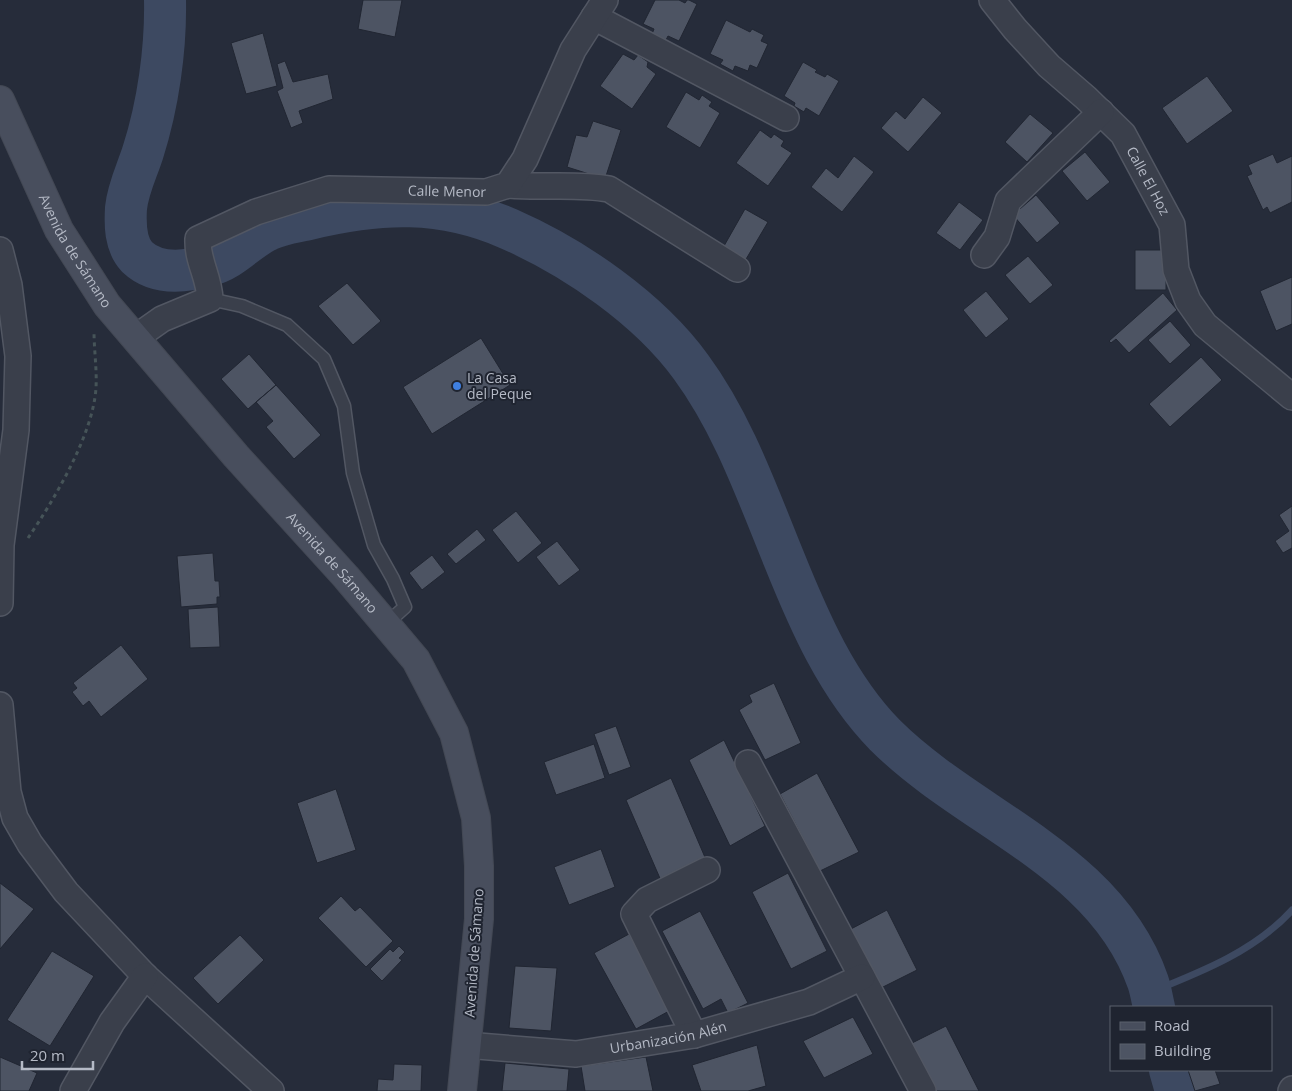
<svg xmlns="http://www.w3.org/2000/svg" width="1292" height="1091" font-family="'Open Sans',sans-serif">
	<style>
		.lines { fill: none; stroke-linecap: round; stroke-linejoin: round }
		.stream { stroke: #3d4961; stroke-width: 7 }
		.river { stroke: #3d4961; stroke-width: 42 }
		.building { fill: #4d5463; stroke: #212632 }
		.lane-casing { stroke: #525763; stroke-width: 15 }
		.street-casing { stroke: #525763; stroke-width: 28 }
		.secondary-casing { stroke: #434854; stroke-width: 30 }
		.path { stroke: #465458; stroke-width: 3; stroke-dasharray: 4 4; stroke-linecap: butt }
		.lane { stroke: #3a3f4b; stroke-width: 12 }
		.street { stroke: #3a3f4b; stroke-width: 25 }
		.secondary { stroke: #484e5d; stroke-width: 28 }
		.shop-dot { fill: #3f7fe0; stroke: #1f2430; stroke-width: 2 }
		.labels { text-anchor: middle; stroke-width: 4; stroke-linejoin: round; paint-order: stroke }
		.street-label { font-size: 14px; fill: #b5bac6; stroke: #1f2430 }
		.poi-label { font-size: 14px; fill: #b5bac6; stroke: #1f2430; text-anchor: start }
	</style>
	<rect width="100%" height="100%" fill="#262c3a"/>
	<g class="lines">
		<path class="stream" d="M1151,992C1201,972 1255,951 1292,910"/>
		<path class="river" d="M165,0C166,49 158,105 143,152C137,171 128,188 126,208C125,225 125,244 137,257C157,276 186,272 210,265C232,260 248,239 268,230C280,224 296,222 309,219C380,202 441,199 509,229C575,258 649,309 691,367C733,424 757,493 784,559C809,621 837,686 885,735C970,820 1106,860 1148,982C1151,991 1152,999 1154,1007
			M1170,1070L1176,1091"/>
	</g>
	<path class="building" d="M363,0H402L395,37L358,29Z
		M655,0H679L685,3L687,0H689L697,4L679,41L668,36L666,40L652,34L654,29L643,24Z
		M726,20L750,32L752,29L764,35L761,41L768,44L757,68L750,65L748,71L735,66L733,71L720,64L723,60L710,54Z
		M263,33L277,86L246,94L231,43Z
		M623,54L634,60L638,55L648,62L647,67L656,74L632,109L600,86Z
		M285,61L293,82L328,74L333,99L299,111L303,123L291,128L277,91L283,88L277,64Z
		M803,62L817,70L815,72L825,77L827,74L839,81L819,116L806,108L804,112L794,106L795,103L784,96Z
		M1207,76L1233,111L1187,144L1162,108Z
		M686,92L699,100L702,95L712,102L709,106L720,113L700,148L666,127Z
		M923,97L942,113L908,152L881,128L896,111L905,119Z
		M1030,114L1053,133L1027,162L1005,142Z
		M593,121L621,130L605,179L567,167L576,135L587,137Z
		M760,130L771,138L774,134L784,141L781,146L792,153L768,186L736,163Z
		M1085,152L1110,182L1087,201L1062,171Z
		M1273,154L1277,163L1292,156V202L1270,213L1267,207L1263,210L1247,176L1252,174L1248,165Z
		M854,156L874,172L842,212L811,187L826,168L838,178Z
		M1036,195L1060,223L1037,243L1013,215Z
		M959,202L983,220L960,250L936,233Z
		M745,209L768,222L742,266L720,253Z
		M1135,250H1166V290H1135Z
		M1028,256L1053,285L1030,304L1005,275Z
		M1292,277V324L1276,331L1260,291Z
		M347,283L381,321L353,345L318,306Z
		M986,291L1009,319L986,338L963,310Z
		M1163,293L1177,310L1129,353L1116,339L1111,343L1109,341Z
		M1170,321L1191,345L1170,364L1148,340Z
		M481,338L510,385L432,434L403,387Z
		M249,354L276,385L248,409L221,379Z
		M1201,357L1222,380L1170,427L1149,404Z
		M276,385L321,435L294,459L266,427L273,421L256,402Z
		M1292,506V548L1283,553L1275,541L1289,531L1279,515Z
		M516,511L542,543L518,563L492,530Z
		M477,529L486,540L456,564L447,554Z
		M557,541L580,570L559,586L536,557Z
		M213,553L215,581H219L220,597H217V604L181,607L177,556Z
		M432,555L445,572L422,590L409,573Z
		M218,607L220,647L190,648L188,609Z
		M121,645L148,679L101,717L89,701L83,706L72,692L77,688L73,683Z
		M774,683L801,743L765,760L739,710L752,702L749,695Z
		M616,726L631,767L609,775L594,734Z
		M724,740L765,826L730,846L689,760Z
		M594,744L605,778L556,795L544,762Z
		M817,773L859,852L820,871L780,794Z
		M671,778L707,862L662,883L626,800Z
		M336,789L356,850L317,863L297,803Z
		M601,849L615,887L569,905L554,867Z
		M788,873L827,951L791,969L752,892Z
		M0,883L34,909L0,949Z
		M341,896L355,911L360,907L393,941L366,967L318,918Z
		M887,910L917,970L879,989L849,930Z
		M700,911L748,1003L728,1013L721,999L703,1009L662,931Z
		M629,934L671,1010L636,1029L594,953Z
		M240,935L264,960L218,1004L193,978Z
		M399,946L405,952L399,958L402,960L382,981L370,969L390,949L393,952Z
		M52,951L94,976L50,1046L7,1020Z
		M515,966L557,968L551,1031L509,1028Z
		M853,1017L873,1054L824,1078L803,1041Z
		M946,1026L979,1091H932L908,1045Z
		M757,1045L766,1086L748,1091H701L692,1065Z
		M0,1057L37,1073L29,1091H0Z
		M646,1057L653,1091H585L581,1066Z
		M505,1063L569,1069L567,1091H502Z
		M394,1064L422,1065L421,1091H377L378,1079L393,1080Z
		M1188,1070H1215L1220,1084L1195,1091Z"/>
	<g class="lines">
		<defs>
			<path id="lane" d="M210,299L242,306L287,325L324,359L344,406L353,473L374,545L393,579L405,607L386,624"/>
			<g id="street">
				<path id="s1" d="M992,0L1015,29L1049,66L1086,98L1123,134L1172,225L1176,270L1188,301L1205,325L1292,397"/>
				<path d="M594,17L786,118"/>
				<path d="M508,185C542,188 576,183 609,189L737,269"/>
				<path d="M0,250L9,285L18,356L16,430L1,545L0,603"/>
				<path d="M984,255L997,237L1008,201L1101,112"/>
				<path id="s2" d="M135,338L162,319L210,299C209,276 197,261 198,239L256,212L329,189L486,192L508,185L525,159L573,50L605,0"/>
				<path d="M0,705L8,792L15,818L30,844L66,892L145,976L271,1091"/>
				<path d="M748,763L923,1091"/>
				<path d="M694,1035L634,914L647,900L707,870"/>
				<path id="s3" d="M466,1045L576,1054L694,1035L809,1002L862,977"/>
				<path d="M73,1091L112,1022L145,976"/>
				<path d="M1291,1091L1292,1089"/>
			</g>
			<g id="secondary">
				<path id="s4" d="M0,100L59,230L107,305L236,456L346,577L416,660L454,733L476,818L479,866V919L462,1091"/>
			</g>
		</defs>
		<use href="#lane" class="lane-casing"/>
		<use href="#street" class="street-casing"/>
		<use href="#secondary" class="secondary-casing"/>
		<path class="path" d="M28,538C54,500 93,435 96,388C97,369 94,350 94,331"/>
		<use href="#lane" class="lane"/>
		<use href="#street" class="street"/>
		<use href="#secondary" class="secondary"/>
	</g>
	<circle class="shop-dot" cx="457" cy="386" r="5"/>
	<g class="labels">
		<g class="street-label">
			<text dy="5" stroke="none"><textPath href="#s1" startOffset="241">Calle El Hoz</textPath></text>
			<text dy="5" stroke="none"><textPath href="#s2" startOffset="405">Calle Menor</textPath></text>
			<text dy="5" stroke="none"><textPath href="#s4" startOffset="169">Avenida de Sámano</textPath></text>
			<text dy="5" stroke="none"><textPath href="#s4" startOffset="574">Avenida de Sámano</textPath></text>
			<text transform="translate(474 953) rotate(-86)" y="5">Avenida de Sámano</text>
			<text dy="5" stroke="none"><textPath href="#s3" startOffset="204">Urbanización Alén</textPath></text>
		</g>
		<g class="poi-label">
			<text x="467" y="383">La Casa<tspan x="467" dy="16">del Peque</tspan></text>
		</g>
	</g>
	<rect x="1110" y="1006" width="162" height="65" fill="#1f2430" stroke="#5b606c"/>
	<rect x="1120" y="1022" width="25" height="8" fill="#484e5d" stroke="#5b606c"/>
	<text x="1154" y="1031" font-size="15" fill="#b5bac6">Road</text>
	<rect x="1120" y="1044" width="25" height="15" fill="#4d5463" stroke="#5b606c"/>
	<text x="1154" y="1056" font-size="15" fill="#b5bac6">Building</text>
	<path d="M22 1061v8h71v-8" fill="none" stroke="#b5bac6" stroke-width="2.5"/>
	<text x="30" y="1061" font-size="15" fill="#b5bac6" stroke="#1f2430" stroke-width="4" paint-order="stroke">20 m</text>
</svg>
